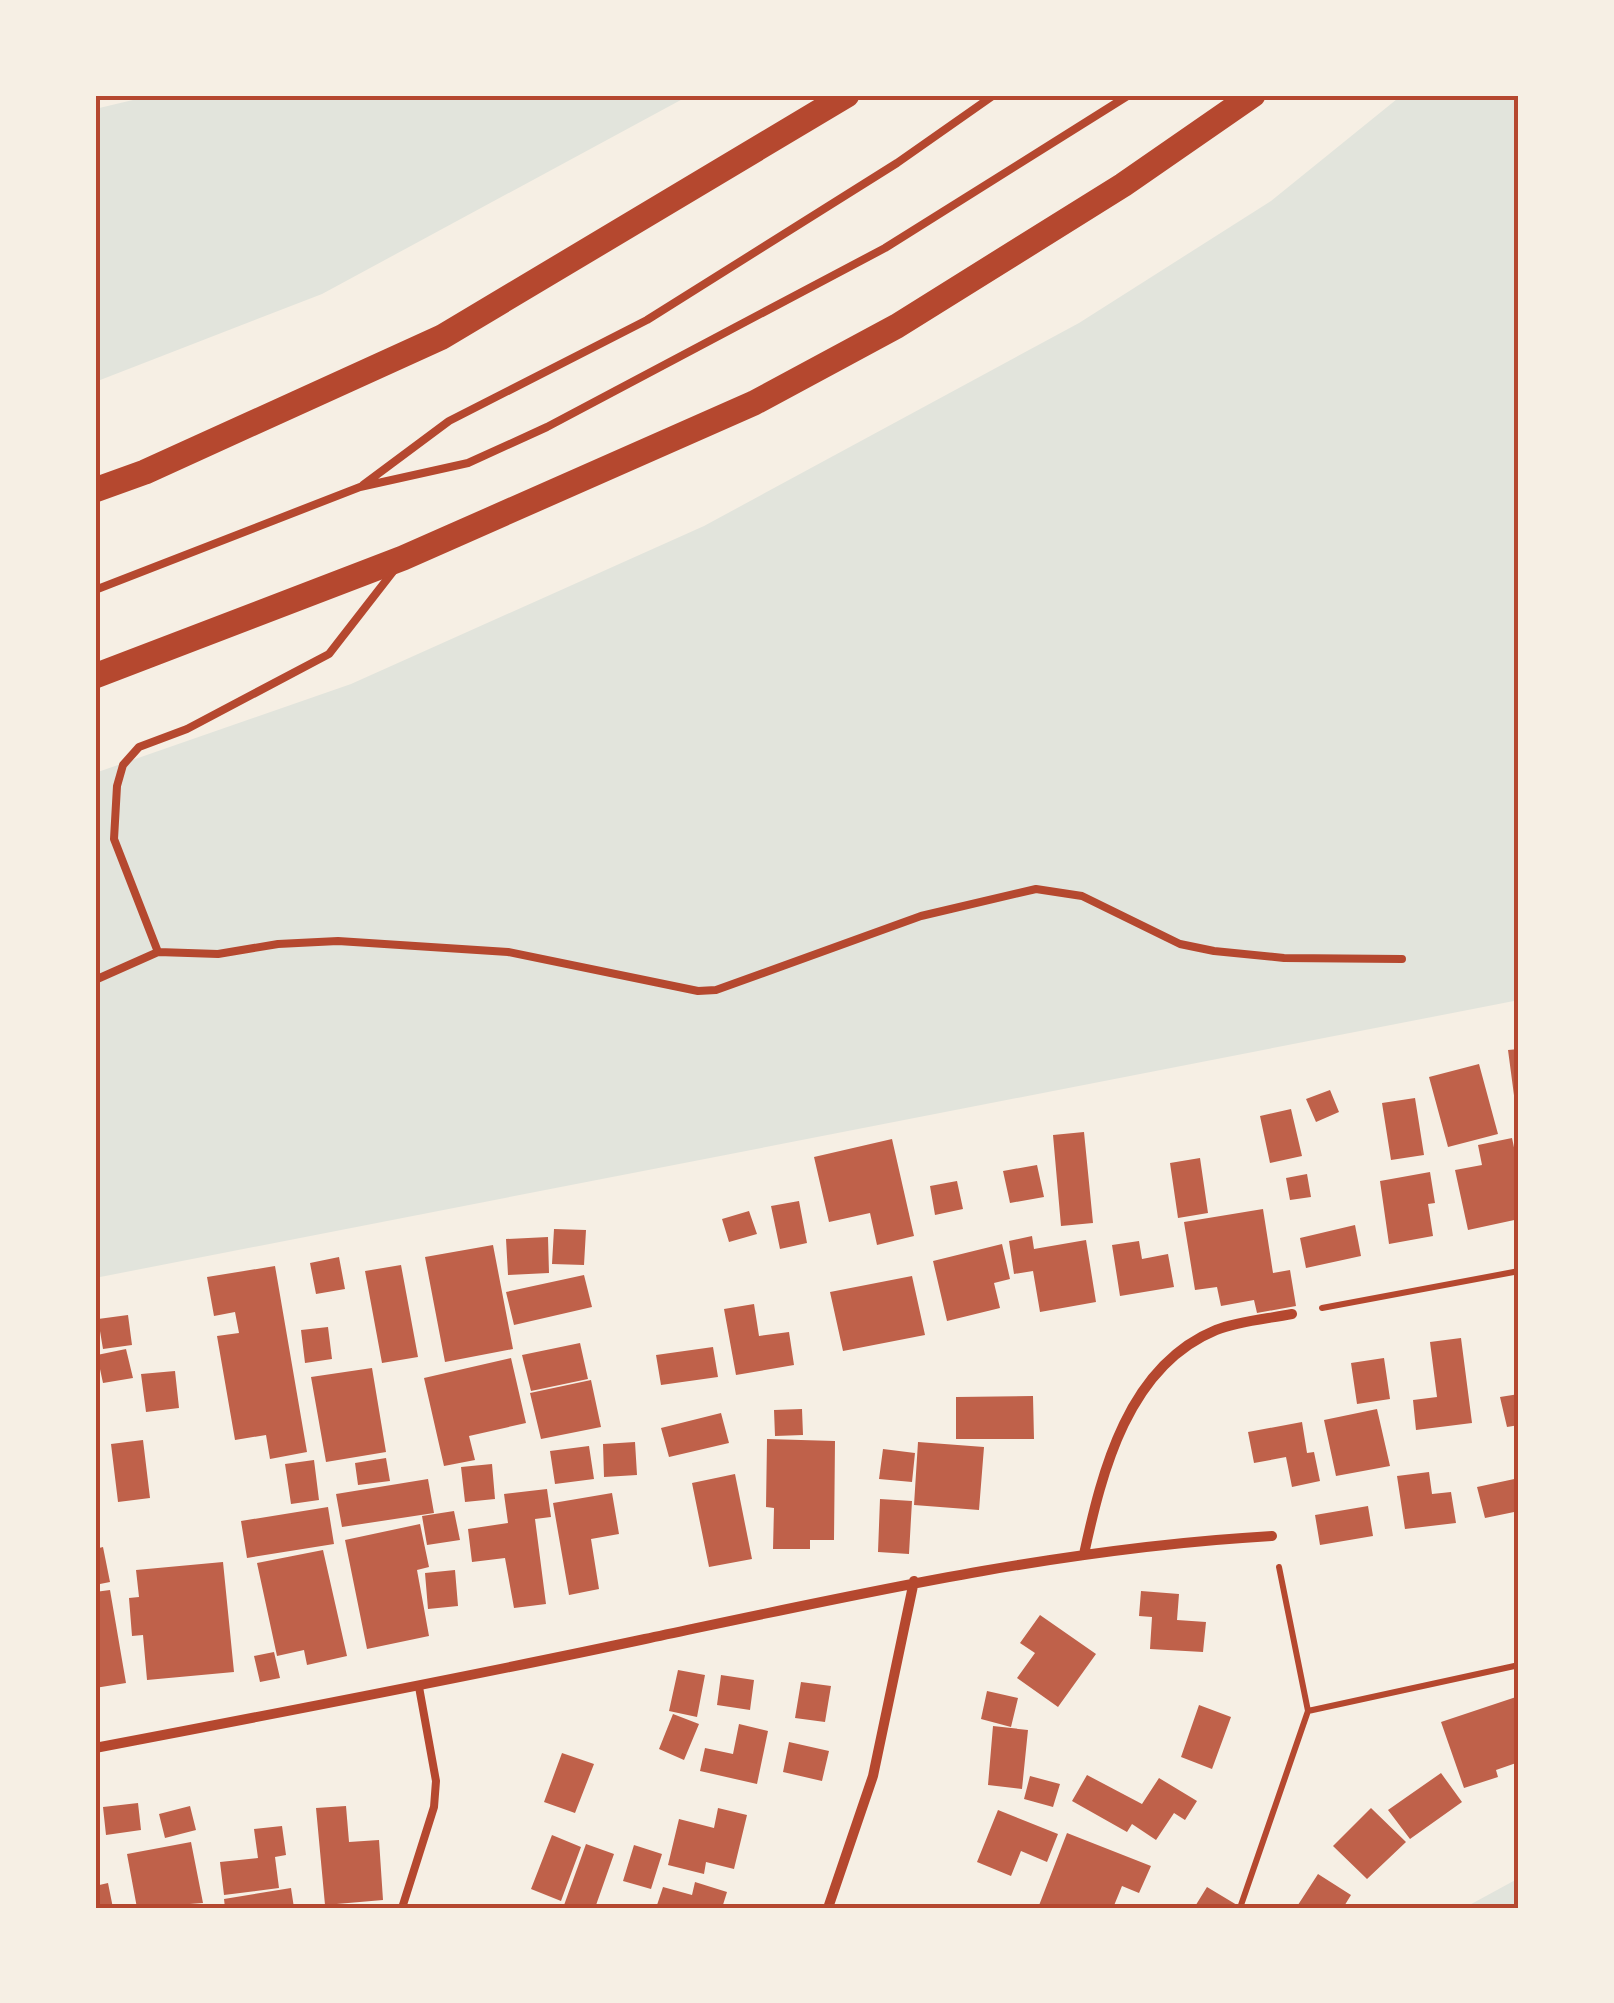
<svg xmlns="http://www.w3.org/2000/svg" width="1614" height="2003" font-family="Barlow,sans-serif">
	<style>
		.green { fill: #e2e4dc }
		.building { fill: #bf614a }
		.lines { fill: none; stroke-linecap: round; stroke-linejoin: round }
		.path { stroke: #b5482f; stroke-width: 6 }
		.service { stroke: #b5482f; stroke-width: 8 }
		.minor { stroke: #b5482f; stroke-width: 10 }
		.primary { stroke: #b5482f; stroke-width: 25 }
		.neatline { fill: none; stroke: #b5482f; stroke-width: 4 }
	</style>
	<rect width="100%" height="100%" fill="#f6efe4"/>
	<path class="green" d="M154,95H690L322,294L95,382V109Z
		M1402,95H1519V1000L95,1278V773L351,684L704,526L1079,323L1271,201Z
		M1519,1878V1908H1464Z"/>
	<path class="building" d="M1519,1049V1118H1517L1508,1050Z
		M1479,1064L1498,1134L1448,1147L1429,1077Z
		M1330,1090L1339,1112L1316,1122L1306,1099Z
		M1415,1098L1424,1155L1391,1160L1382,1103Z
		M1291,1109L1302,1156L1270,1163L1260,1116Z
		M1084,1132L1093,1223L1061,1226L1053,1135Z
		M1512,1138L1519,1171V1186L1514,1188L1519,1219L1468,1230L1455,1170L1482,1165L1478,1145Z
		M892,1139L914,1236L877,1245L870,1213L829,1222L814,1157Z
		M1200,1158L1208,1213L1178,1218L1170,1163Z
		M1037,1165L1044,1197L1010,1203L1003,1171Z
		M1430,1172L1435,1203L1428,1204L1433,1236L1389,1244L1380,1181Z
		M1307,1174L1311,1197L1290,1200L1286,1178Z
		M957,1181L963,1209L935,1215L930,1186Z
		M799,1201L807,1243L780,1249L771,1206Z
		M1263,1209L1273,1273L1290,1270L1296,1306L1257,1313L1254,1300L1221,1306L1217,1287L1195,1290L1184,1222Z
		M749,1211L757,1234L729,1242L722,1219Z
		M1355,1225L1361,1256L1306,1268L1300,1238Z
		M554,1229L586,1230L584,1265L552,1264Z
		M1032,1236L1034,1249L1086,1240L1096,1302L1040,1312L1033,1271L1014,1274L1009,1241Z
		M548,1237L549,1273L508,1275L506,1239Z
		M1139,1241L1142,1259L1168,1254L1174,1287L1120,1296L1112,1245Z
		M1002,1244L1010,1279L994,1283L1000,1308L947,1321L933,1261Z
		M493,1245L513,1349L445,1362L425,1257Z
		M339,1257L345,1289L316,1294L310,1263Z
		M401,1265L418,1357L382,1363L365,1271Z
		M275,1266L307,1452L270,1459L266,1435L235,1440L217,1336L239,1333L235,1312L214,1316L207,1277Z
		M584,1275L592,1307L514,1325L506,1292Z
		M912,1276L925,1335L843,1351L830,1292Z
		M754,1304L759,1336L789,1332L794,1365L736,1375L724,1309Z
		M128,1315L132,1345L103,1349L98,1319Z
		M328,1327L332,1359L305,1363L301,1330Z
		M1461,1338L1472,1423L1416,1430L1413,1400L1437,1397L1430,1342Z
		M580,1343L588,1379L531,1391L522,1355Z
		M713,1347L718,1377L661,1385L656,1355Z
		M126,1349L133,1378L103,1383L97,1355Z
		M511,1358L526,1423L469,1436L475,1460L444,1466L424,1378Z
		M1384,1358L1390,1399L1357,1404L1351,1363Z
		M372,1368L386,1452L326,1462L311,1377Z
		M175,1371L179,1408L146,1412L141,1374Z
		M591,1380L601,1427L541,1439L530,1393Z
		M1519,1394V1425L1507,1427L1500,1397Z
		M1033,1396L1034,1439H956V1397Z
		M802,1409L803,1435L775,1436L774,1410Z
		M1377,1409L1390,1466L1336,1476L1324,1420Z
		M721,1413L729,1443L669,1457L661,1428Z
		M1302,1422L1307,1453L1314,1452L1320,1481L1292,1487L1286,1457L1254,1463L1248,1432Z
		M767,1439L835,1441L834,1540H810V1549H773L774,1508L766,1507Z
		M143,1440L150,1498L118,1502L111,1444Z
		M635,1442L637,1475L604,1477L603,1444Z
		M918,1442L984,1447L979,1510L914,1505Z
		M589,1446L594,1479L555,1484L550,1451Z
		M883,1449L915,1453L912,1482L879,1479Z
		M386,1458L390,1481L358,1485L355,1463Z
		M314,1460L319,1500L291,1504L285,1464Z
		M492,1464L495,1499L465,1502L461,1467Z
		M1429,1472L1432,1494L1451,1492L1456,1523L1405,1529L1397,1476Z
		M735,1474L752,1559L709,1567L692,1483Z
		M1519,1478V1511L1485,1518L1477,1487Z
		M428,1479L434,1513L342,1527L336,1494Z
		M547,1489L551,1517L535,1519L546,1604L514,1608L505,1558L472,1562L468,1529L508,1523L504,1494Z
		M612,1493L619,1534L591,1539L599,1589L569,1595L553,1503Z
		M880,1499L912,1501L909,1554L878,1552Z
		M1368,1506L1373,1536L1320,1545L1315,1515Z
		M328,1507L334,1544L247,1558L241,1521Z
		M454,1511L460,1540L427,1545L422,1516Z
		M420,1524L429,1567L417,1570L429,1636L367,1649L345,1540Z
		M103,1547L110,1582L95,1585V1549Z
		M323,1550L347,1656L307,1665L304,1650L277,1656L257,1563Z
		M223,1562L234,1672L147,1680L143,1635L132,1636L129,1598L139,1597L136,1570Z
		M455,1570L458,1606L428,1609L425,1573Z
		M110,1590L126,1683L95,1688V1592Z
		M1141,1591L1179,1594L1177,1620L1206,1622L1203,1652L1150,1649L1152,1617L1139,1616Z
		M1040,1615L1096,1654L1058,1707L1017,1678L1035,1653L1020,1643Z
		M274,1652L280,1678L260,1682L254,1656Z
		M678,1670L705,1675L697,1717L669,1711Z
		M721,1675L754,1680L750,1710L717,1705Z
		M801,1682L831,1686L825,1722L795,1718Z
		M987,1691L1018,1698L1011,1727L981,1719Z
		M1519,1696V1762L1496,1770L1498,1777L1464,1788L1441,1722Z
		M1199,1705L1231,1717L1212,1769L1181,1757Z
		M673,1714L699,1724L684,1760L659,1749Z
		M739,1724L768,1731L757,1784L700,1771L705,1748L733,1754Z
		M993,1726L1028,1730L1022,1789L988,1785Z
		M789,1742L829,1751L822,1781L783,1772Z
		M562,1753L594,1764L575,1813L544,1802Z
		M1441,1773L1462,1802L1410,1839L1388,1810Z
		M1087,1775L1142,1804L1159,1778L1197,1801L1185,1820L1174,1813L1156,1840L1132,1824L1127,1832L1072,1801Z
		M1030,1776L1060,1784L1053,1807L1024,1799Z
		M138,1803L141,1830L106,1835L103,1807Z
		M190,1806L196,1830L165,1838L159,1814Z
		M346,1806L349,1842L379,1840L383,1900L325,1905L316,1808Z
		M718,1808L747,1815L734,1869L706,1862L704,1874L668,1865L679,1819L714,1828Z
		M1371,1808L1406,1842L1367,1879L1333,1846Z
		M998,1810L1058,1834L1047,1862L1021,1851L1011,1876L977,1862Z
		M282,1826L286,1855L275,1857L279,1888L224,1895L220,1862L258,1858L254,1829Z
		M1067,1833L1151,1866L1139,1893L1122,1886L1113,1908H1038Z
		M552,1835L581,1847L561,1901L531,1889Z
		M191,1842L203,1903L137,1908L127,1854Z
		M586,1844L614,1854L595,1908H563Z
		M634,1845L662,1854L651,1889L623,1881Z
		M1318,1874L1351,1895L1343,1908H1296Z
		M695,1882L727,1892L722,1908H656L663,1887L692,1895Z
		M108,1883L113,1908H95V1886Z
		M1207,1887L1237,1905L1235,1908H1194Z
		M291,1888L294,1908H225L224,1899Z"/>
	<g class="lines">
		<path class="path" d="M1322,1308L1519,1271
			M1308,1711L1519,1665
			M1240,1908L1308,1711L1279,1567"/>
		<path class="service" d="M363,485L449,421L647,320L897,163L994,95
			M95,590L360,487L468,463L547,427L885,248L1129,95
			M158,952L114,839L117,786L123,765L139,747L187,729L329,654L395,569
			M95,980L158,952L218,954L278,944L338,941L508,952L698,991L716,990L921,916L1036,889L1082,896L1180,944L1214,951L1284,958L1402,959
			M402,1908L434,1807L436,1781L419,1687"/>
		<path class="minor" d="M1084,1554C1102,1471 1128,1366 1216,1330C1239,1321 1267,1319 1292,1314
			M95,1748C279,1713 462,1678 645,1639C853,1595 1060,1548 1272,1536
			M828,1908L873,1776L914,1581"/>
		<path class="primary" d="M95,490L145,472L442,337L847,95
			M95,676L403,558L754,403L897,326L1123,185L1253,95"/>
	</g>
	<rect width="1614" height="2003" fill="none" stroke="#f6efe4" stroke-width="195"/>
	<rect x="98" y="98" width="1418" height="1808" class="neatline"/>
</svg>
